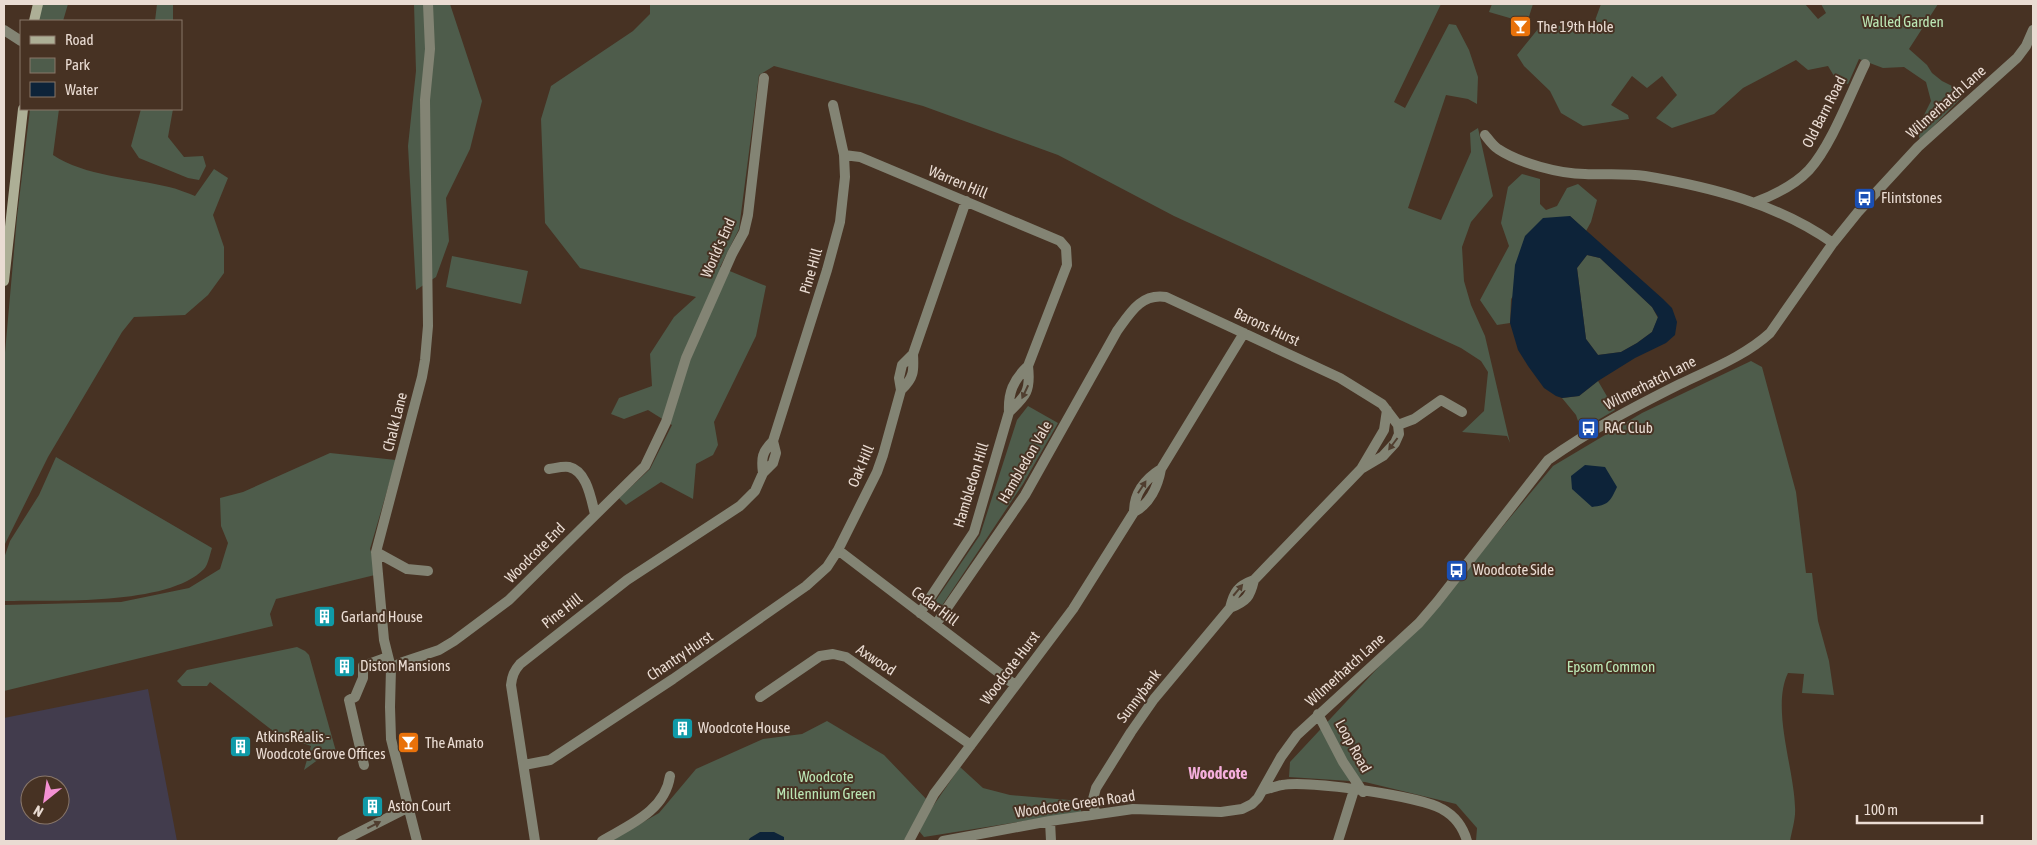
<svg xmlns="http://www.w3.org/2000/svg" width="2037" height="845" font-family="'Asap Condensed',sans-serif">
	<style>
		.education { fill: #423c4d; fill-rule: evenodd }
		.green { fill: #4e5c4b }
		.water { fill: #0d2339; fill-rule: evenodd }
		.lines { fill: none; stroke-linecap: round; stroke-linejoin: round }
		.minor { stroke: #838474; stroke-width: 10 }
		.secondary { stroke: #adaf96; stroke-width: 10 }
		.oneway { fill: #503e2f }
		.labels { text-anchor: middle; stroke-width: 4; stroke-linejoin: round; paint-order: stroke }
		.park-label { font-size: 15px; fill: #bce7b5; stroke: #473223 }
		.poi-label { font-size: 15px; fill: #eadcd3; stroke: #473223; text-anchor: start }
		.street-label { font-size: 15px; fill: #eadcd3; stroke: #473223 }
		.neighbourhood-label { font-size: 16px; font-weight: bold; fill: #f4aedb; stroke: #473223 }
	</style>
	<rect width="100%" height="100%" fill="#473223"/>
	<path class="education" d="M148,689L177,841H4V718ZM30,785H60V815H30Z"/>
	<path class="green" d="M42,4H68L63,21H38Z
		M157,4H173V21H155Z
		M414,4H450L482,101L470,149L446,198L449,241L436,277L416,290L408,146L416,71Z
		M650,4H1441L1394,102L1405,108L1449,24L1456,25L1469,50L1478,77L1477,104L1468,99L1446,95L1408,208L1441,220L1471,152L1470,133L1478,128L1493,196L1471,222L1462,247L1464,281L1471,305L1485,336L1510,443L1507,436L1462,432L1484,411L1488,372L1481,361L1461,348L1174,216L1058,155L923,106L774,66L759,75L739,229L720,267L766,286L756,336L714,422L718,445L713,455L696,464L693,499L661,482L626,505L619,498L650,469L672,425L648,410L624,419L611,414L619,398L652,386L650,354L674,317L696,297L580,268L545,223L541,119L551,86L633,31L650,14Z
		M1492,4H1533L1527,23L1489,12Z
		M1601,4H1805L1818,19L1826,13L1821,4H1938L1909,49L1927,65L1932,73L1942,81L1958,89L1963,96L1920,140L1917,129L1931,101L1926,82L1904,67L1883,68L1859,59L1848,84L1837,81L1828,66L1808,70L1796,60L1743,88L1714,114L1672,128L1656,118L1677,95L1662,76L1647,88L1632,76L1611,105L1628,115L1629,119L1583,126L1561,113L1550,91L1524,66L1517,55L1538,29L1552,24L1590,34Z
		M30,109H59L53,155C84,176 133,178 169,187C178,189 187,193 195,196L214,169L228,178L213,215L224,247V273L208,295L185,315L134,317L122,332L48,457L4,546V364L17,217Z
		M141,109H173L168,137L184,157L203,156L206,166L199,180L188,178L139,158L131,146Z
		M1522,174L1540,179V204L1546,210L1557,206L1567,188L1578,184L1597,200L1591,222L1586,231L1570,216L1511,299L1510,323L1497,325L1480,300L1509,246L1501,223L1508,187Z
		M1587,255L1600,258L1652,307L1658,318L1652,332L1637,343L1621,352L1598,355L1586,339L1577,268Z
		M452,256L528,271L521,304L446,287Z
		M1751,361L1762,367L1796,492L1806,573H1812L1818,621L1829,661L1834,695L1802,693L1804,674L1788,673C1771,708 1794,768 1795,807C1796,818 1792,830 1790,841H1476L1477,828L1456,804L1365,782L1289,777L1290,762L1444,597L1553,466L1642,413Z
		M1598,381L1615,410L1581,430L1576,415L1562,398L1579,396Z
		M1028,406L1058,423L1023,484L939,610L932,606L980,535L1017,420Z
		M330,453L396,460L370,549L379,574L276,599L270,614L273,626L4,691V605L121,602L189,588L220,569L228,543L221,526L220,498L243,492Z
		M56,457L212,548C210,554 208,565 204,569C168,606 54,600 4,601V558L10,541L39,495Z
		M297,647L305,651L309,655L337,755L319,759L304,770L311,746L277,734L210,682L207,686H182L177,681L187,670Z
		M827,721L884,755L930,803L904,841H610L659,813L696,769L763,739L802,734Z
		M960,767L983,788L1010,795L1081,801V812L924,837L919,831L931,809Z"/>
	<path class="water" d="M1570,216L1663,299L1672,308L1677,322L1675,335L1666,343L1635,358L1598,381L1579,396L1562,398L1556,396L1544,388L1528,366L1518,350L1510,323L1515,265L1525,236L1543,218ZM1587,255L1600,258L1652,307L1658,317L1652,332L1637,343L1621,352L1598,355L1586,339L1577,268Z
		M1585,465L1605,467L1617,487C1610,502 1608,505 1592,507L1572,489L1571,476Z
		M760,832H774L784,837V841H748L750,838Z"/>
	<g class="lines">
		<path class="minor" d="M4,30L21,41
			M1485,135C1489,140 1493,146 1498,149C1519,163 1560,174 1585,174C1605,175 1625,173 1645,176C1711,187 1778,204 1833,243
			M844,155L860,157L1060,241L1066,248L1067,265L1028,366C1013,380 1008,393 1009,412L974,532L920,613
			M1756,202C1774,195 1795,185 1809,170C1831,146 1850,95 1865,64
			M901,390C914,378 914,371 913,354
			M1009,412C1026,396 1031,391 1028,366
			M1398,425L1414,419L1441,400L1462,412
			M549,469C556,468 563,466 569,467C587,471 591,499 595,514
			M763,473C761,458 762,452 773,441L827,270L840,222L845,177L844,155L833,105
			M1134,512C1134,493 1145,479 1161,469
			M838,550L1015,685
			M376,552L407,569L428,571
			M1230,608C1234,591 1238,586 1254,580L1361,469L1384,430L1387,410
			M936,624L1025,495L1117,331C1130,313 1141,293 1166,297L1340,378L1382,404L1398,425L1399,434L1395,443L1383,456L1361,469
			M391,668L403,662L439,650L454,641L509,600L645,466L666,422L686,358L732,254L744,232L748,215L764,78
			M760,697L820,656L833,654L846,657L971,745
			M1318,714L1343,762L1363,792
			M364,765L349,700L355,697L363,678V666L388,657
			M524,765L550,760L673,679L806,586L827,567L838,550L877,472L883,455L901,390L899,378L902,365L913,354L966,201
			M1263,790C1269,789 1276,786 1282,785C1307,780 1420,796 1442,809C1455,816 1463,827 1467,841
			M1095,814L1093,799L1096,788L1131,732L1154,699L1230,608C1247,601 1250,597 1254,580
			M1050,821L1051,841
			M342,841L407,808
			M417,841L391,739L390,707L391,668L384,640L376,552L422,377L425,360L428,326L425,100L430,49L428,4
			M535,841L511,685C512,676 514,671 520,664L627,580L740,506L755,491L763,473L773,463L776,453L773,441
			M602,841C629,825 665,811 670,776
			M909,841L934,794L1073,609L1134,512C1150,504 1158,486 1161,469L1244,333
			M943,841L1050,821L1133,809L1221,812L1242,809L1252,804L1258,798L1281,757L1297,735L1419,623L1437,602L1548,460C1590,430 1634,407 1680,384C1711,369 1745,356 1770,333L1833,243L1858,212L1918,147L2017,58L2026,46L2033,30
			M1338,841L1354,790"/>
		<path class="secondary" d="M34,21L38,4
			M4,281L23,109"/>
	</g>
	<defs><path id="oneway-solid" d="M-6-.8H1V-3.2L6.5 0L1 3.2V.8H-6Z" transform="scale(1.25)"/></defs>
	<g class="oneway">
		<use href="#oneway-solid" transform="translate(1025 392) rotate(115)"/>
		<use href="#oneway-solid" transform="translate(1393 444) rotate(127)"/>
		<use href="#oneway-solid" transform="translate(1142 487) rotate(-57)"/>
		<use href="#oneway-solid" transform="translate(1238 590) rotate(-50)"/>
		<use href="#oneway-solid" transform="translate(374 825) rotate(-27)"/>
	</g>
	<defs>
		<symbol id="bar-square" viewBox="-11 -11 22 22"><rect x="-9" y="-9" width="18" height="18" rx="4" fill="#e8710a" stroke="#473223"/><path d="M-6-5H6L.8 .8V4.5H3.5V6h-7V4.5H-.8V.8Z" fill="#fff"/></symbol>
		<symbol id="bus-square" viewBox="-11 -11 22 22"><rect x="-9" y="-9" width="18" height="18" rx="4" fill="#1a4fb4" stroke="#473223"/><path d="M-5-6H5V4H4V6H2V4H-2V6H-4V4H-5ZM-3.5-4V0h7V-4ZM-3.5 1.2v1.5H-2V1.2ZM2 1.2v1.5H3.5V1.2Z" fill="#fff"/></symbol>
		<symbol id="building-square" viewBox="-11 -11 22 22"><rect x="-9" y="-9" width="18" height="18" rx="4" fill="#0f9aa8" stroke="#473223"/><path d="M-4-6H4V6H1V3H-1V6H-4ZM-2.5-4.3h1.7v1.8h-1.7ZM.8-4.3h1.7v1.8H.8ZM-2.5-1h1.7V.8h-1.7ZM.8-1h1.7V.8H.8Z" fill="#fff"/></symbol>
	</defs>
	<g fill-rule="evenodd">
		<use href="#bar-square" x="1508" y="14" width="25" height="25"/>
		<use href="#bus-square" x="1852" y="186" width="25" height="25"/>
		<use href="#bus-square" x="1576" y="416" width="25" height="25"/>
		<use href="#bus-square" x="1444" y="558" width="25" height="25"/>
		<use href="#building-square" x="312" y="604" width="25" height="25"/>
		<use href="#building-square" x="332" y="654" width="25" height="25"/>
		<use href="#building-square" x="670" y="716" width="25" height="25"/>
		<use href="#bar-square" x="396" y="730" width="25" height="25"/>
		<use href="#building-square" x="228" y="734" width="25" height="25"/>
		<use href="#building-square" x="360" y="794" width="25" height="25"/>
	</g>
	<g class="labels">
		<g class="park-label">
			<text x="1903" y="27">Walled Garden</text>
			<text x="1611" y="672">Epsom Common</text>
			<text x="826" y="782">Woodcote<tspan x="826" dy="17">Millennium Green</tspan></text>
		</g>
		<g class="poi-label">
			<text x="1537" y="32">The 19th Hole</text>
			<text x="1881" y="203">Flintstones</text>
			<text x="1604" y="433">RAC Club</text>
			<text x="1473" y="575">Woodcote Side</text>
			<text x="341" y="622">Garland House</text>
			<text x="360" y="671">Diston Mansions</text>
			<text x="698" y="733">Woodcote House</text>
			<text x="256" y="742">AtkinsRéalis -<tspan x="256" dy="17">Woodcote Grove Offices</tspan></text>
			<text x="425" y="748">The Amato</text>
			<text x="388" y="811">Aston Court</text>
		</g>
		<g class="street-label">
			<text transform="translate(1946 102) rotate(-42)" y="5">Wilmerhatch Lane</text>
			<text transform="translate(1824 112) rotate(-63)" y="5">Old Barn Road</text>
			<text transform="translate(958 182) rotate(23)" y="5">Warren Hill</text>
			<text transform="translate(718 248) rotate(-66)" y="5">World's End</text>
			<text transform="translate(811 271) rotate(-74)" y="5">Pine Hill</text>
			<text transform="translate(1267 327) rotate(25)" y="5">Barons Hurst</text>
			<text transform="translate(1650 383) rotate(-27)" y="5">Wilmerhatch Lane</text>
			<text transform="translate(395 422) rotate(-76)" y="5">Chalk Lane</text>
			<text transform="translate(1025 462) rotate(-60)" y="5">Hambledon Vale</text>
			<text transform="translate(861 466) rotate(-67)" y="5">Oak Hill</text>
			<text transform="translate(971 485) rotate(-73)" y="5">Hambledon Hill</text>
			<text transform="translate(535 553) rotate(-45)" y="5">Woodcote End</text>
			<text transform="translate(935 606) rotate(37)" y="5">Cedar Hill</text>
			<text transform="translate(562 611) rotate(-38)" y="5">Pine Hill</text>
			<text transform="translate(680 656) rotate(-34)" y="5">Chantry Hurst</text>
			<text transform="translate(876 660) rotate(33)" y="5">Axwood</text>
			<text transform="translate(1010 668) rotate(-53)" y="5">Woodcote Hurst</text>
			<text transform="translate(1345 670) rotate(-42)" y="5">Wilmerhatch Lane</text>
			<text transform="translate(1139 696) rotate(-53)" y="5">Sunnybank</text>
			<text transform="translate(1353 746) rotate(61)" y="5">Loop Road</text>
			<text transform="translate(1075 804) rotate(-8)" y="5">Woodcote Green Road</text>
		</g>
		<g class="neighbourhood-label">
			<text x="1218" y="779">Woodcote</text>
		</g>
	</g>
	<rect width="2037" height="845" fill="none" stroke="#eadcd3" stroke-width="10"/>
	<rect x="20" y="20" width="162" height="90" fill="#473223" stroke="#887669"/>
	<rect x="30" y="36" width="25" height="8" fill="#adaf96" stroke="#887669"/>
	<text x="65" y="45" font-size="15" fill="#eadcd3">Road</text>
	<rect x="30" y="58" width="25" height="15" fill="#4e5c4b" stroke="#887669"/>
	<text x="65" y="70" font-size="15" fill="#eadcd3">Park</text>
	<rect x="30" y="82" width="25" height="15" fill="#0d2339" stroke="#887669"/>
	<text x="65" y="95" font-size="15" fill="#eadcd3">Water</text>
	<g transform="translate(45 800) rotate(210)"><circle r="24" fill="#473223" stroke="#887669"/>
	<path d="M0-4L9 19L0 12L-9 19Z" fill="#f491d3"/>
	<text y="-8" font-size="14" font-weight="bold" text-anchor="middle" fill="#eadcd3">N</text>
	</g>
	<path d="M1857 815v8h125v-8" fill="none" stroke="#eadcd3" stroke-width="2.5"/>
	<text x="1864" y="815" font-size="15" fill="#eadcd3" stroke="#473223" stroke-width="4" paint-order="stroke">100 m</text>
</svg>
